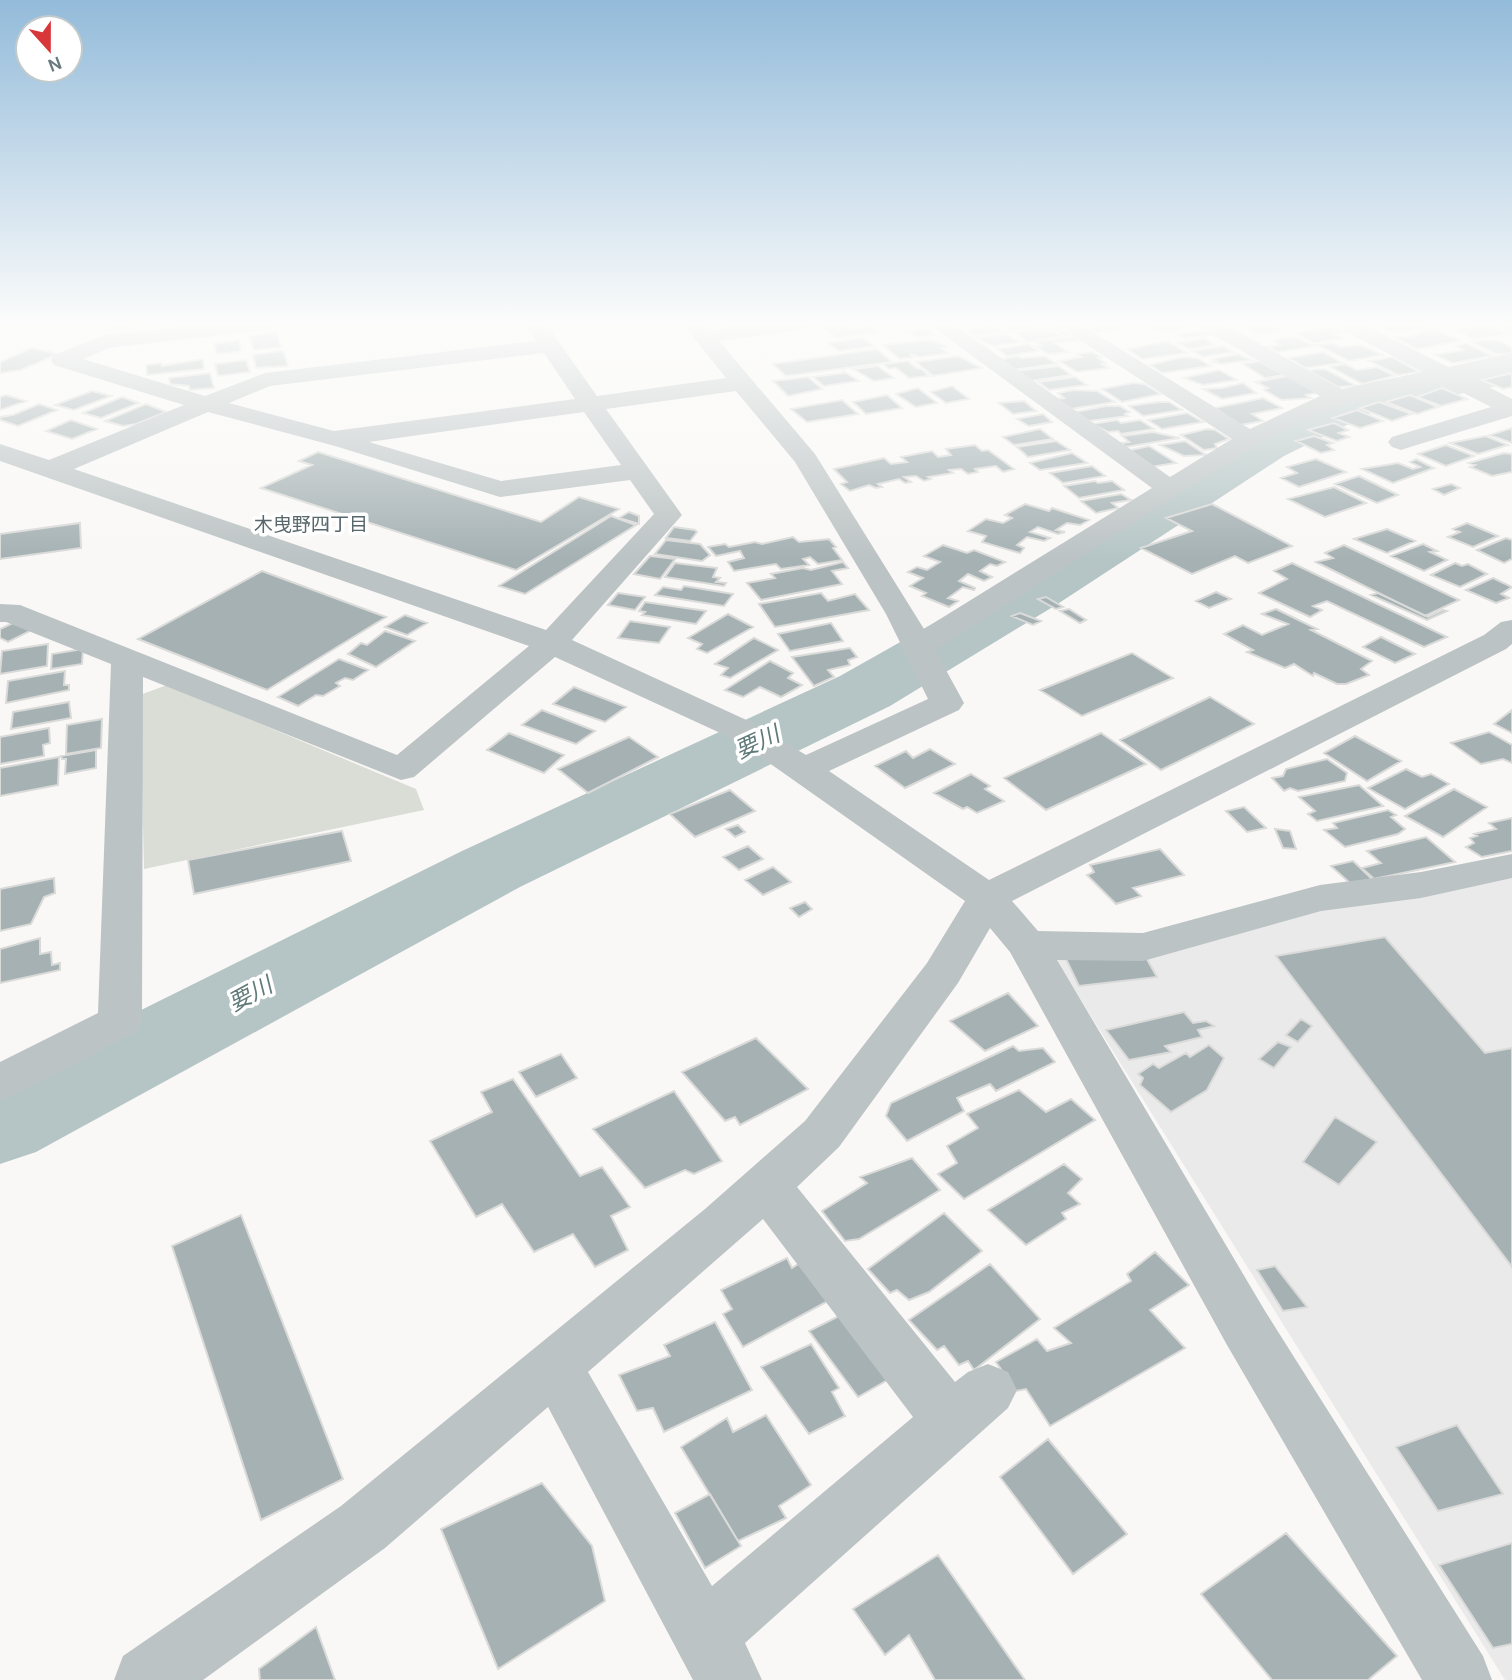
<svg xmlns="http://www.w3.org/2000/svg" width="1512" height="1680" font-family="Karla,'Noto Sans JP',sans-serif">
	<style>
		.built { fill: #eaeaea }
		.green { fill: #daddd6 }
		.lines { fill: none; stroke-linecap: round; stroke-linejoin: round }
		.river { fill: #b5c5c5; fill-rule: evenodd }
		.building { fill: #a5b1b3; stroke: #dadad9; stroke-width: 2 }
		.minor { fill: #bcc3c4; fill-rule: evenodd }
		.labels { text-anchor: middle; stroke-width: 7; stroke-linejoin: round; paint-order: stroke }
		.far-neighbourhood-label { font-size: 19px; fill: #57676b; stroke: #fff }
		.water-label { font-size: 23px; font-style: italic; fill: #607979; stroke: #fff }
	</style>
	<rect width="100%" height="100%" fill="#f9f8f6"/>
	<path class="built" d="M1512,875V1680H1505L1051,952Z"/>
	<path class="green" d="M167,685L416,789L424,810L144,869L140,695Z"/>
	<g class="lines">
		<path class="river" d="M1512,355V383L1373,412L1284,456L1056,605L890,706L520,887L36,1152L0,1164V1080L462,851L840,676L1012,579L1246,434L1320,397L1359,385Z"/>
	</g>
	<path class="building" d="M107,324H143L142,328L106,330Z
		M846,324L852,328L870,325L879,332L837,338L820,326Z
		M999,324H1041L1047,326L1012,332Z
		M1099,324H1116L1122,329L1097,332L1086,326Z
		M1144,324H1182L1189,328L1159,332Z
		M1240,324H1271L1281,331L1259,334Z
		M1425,324L1431,327L1396,332L1367,325Z
		M992,325L1005,332L974,336L967,329Z
		M1490,325L1508,334L1473,339L1452,329Z
		M1057,326L1072,336L1065,337L1044,328Z
		M1332,326L1344,333L1335,334L1343,338L1314,343L1296,333Z
		M1049,328L1064,336L1027,342L1015,332Z
		M925,329L934,335L916,337L908,331Z
		M1435,329L1460,341L1417,349L1394,337L1410,336L1419,334L1414,333Z
		M1203,330L1212,335L1183,338L1175,334Z
		M277,332L281,347L254,350L249,336Z
		M1006,334L1019,342L993,346L976,338Z
		M1073,337L1078,340L1054,343L1068,352L1048,354L1035,346H1041L1036,342Z
		M1295,337L1314,346L1278,352L1268,347L1280,345L1274,340Z
		M863,338L874,346L839,351L828,343Z
		M1205,338L1214,345L1190,349L1176,343Z
		M239,340L241,351L217,354L214,344Z
		M930,340L942,344L946,347L941,348L948,353L920,357L910,354L913,357L900,359L883,345Z
		M1486,340L1500,341L1512,348V353L1496,354L1471,342Z
		M1167,341L1187,353L1142,359L1128,349Z
		M1333,343L1340,347L1361,345L1383,355L1349,361L1317,345Z
		M1465,343L1493,356L1453,363L1435,355L1463,350L1456,346Z
		M1028,344L1038,351L1007,356L998,349Z
		M1223,346L1233,352L1203,357L1192,351Z
		M32,348L58,354L21,370L0,373V362Z
		M877,349L892,362L786,376L773,364Z
		M281,351L284,352L288,366L256,368L253,355Z
		M1092,352L1102,357L1098,358L1106,363L1102,364L1109,368L1077,372L1059,361L1082,357L1077,354Z
		M1323,352L1343,363L1305,368L1289,358Z
		M1238,354L1252,360L1222,364L1210,362L1216,361L1212,359Z
		M959,356L981,368L933,376L916,362Z
		M1018,356L1021,358L1044,356L1057,364L1013,370L998,360Z
		M1182,357L1197,358L1211,366L1162,373L1150,365Z
		M1392,357L1420,372L1398,375L1369,361Z
		M203,359L204,369L147,375L146,365L161,363L162,366Z
		M246,360L250,372L218,376L215,364Z
		M908,361L916,368L922,369L929,376L909,378L896,368L889,369L883,364Z
		M1259,361L1285,375L1265,378L1243,364Z
		M1345,364L1357,370L1377,367L1395,376L1362,384L1330,367Z
		M878,366L894,378L874,381L853,369Z
		M1059,366L1071,375L1031,381L1014,371Z
		M1325,369L1357,386L1338,387L1307,370Z
		M1219,370L1237,380L1203,385L1184,378Z
		M843,371L859,381L824,386L813,377L844,373Z
		M210,373L214,388L190,390L189,386L170,384L169,378Z
		M1512,373V387L1503,389L1482,380Z
		M1287,376L1317,393L1306,395L1311,398L1282,400L1264,390L1268,388L1256,382Z
		M808,377L822,389L788,396L773,381Z
		M1075,377L1087,385L1049,390L1038,382Z
		M1133,383L1144,384L1161,394L1122,402L1102,389Z
		M1243,383L1256,393L1222,399L1203,389L1222,388Z
		M952,386L969,399L946,403L931,392Z
		M918,388L937,403L916,407L896,394Z
		M1442,388L1467,399L1441,406L1417,397Z
		M1073,390L1097,391L1115,402L1071,409L1057,399L1064,398L1058,393Z
		M92,391L111,396L74,410L55,405Z
		M6,395L26,401L0,410V397Z
		M887,395L902,408L866,414L853,402Z
		M1410,395L1438,407L1417,414L1386,402Z
		M122,397L139,403L101,418L83,413Z
		M1263,398L1282,408L1252,414L1263,421L1240,425L1215,408Z
		M842,400L858,414L807,422L791,409Z
		M1024,401L1036,411L1013,414L999,403Z
		M1158,402H1169L1182,410L1143,416L1129,406Z
		M1379,402L1412,414L1392,421L1360,408Z
		M39,404L57,410L18,426L0,420V417L13,415Z
		M146,404L166,412L136,424L123,426L105,421Z
		M1106,406H1120L1130,412L1125,414L1128,416L1089,421L1075,412Z
		M1357,410L1383,421L1360,428L1333,418Z
		M1187,413L1203,422L1162,429L1148,420Z
		M1043,414L1052,422L1029,426L1017,419Z
		M71,420L97,429L72,439L46,431Z
		M1117,420L1121,423L1140,420L1154,429L1121,434L1118,431L1108,432L1092,424Z
		M1334,423L1348,430L1339,433L1349,437L1337,441L1308,430Z
		M1512,428V443L1490,435Z
		M1040,429L1053,439L1014,445L1003,437Z
		M1207,429L1215,430L1229,439L1215,444L1217,448L1204,450L1181,435Z
		M1153,432L1180,438L1126,447L1121,443L1129,442L1122,436Z
		M1314,436L1333,443L1327,445L1334,450L1321,453L1296,441Z
		M1486,436L1508,445L1478,454L1450,443Z
		M1056,441L1070,450L1028,457L1017,447Z
		M1185,441L1206,455L1184,456L1160,445Z
		M975,445L982,451L988,450L1014,469L1003,472L996,466L975,469L978,472L968,474L961,469L949,470L953,473L928,477L931,479L924,481L916,476L904,477L911,482L905,483L899,479L878,484L882,487L876,488L869,485L850,491L841,484L847,482L834,469L884,458L891,464L907,462L901,457L932,451L938,457L951,455L946,449Z
		M1446,445L1474,456L1446,466L1418,454Z
		M1149,446L1176,463L1150,467L1126,451Z
		M318,452L541,522L579,497L619,509L516,570L261,488L312,465L299,461Z
		M1072,453L1087,463L1040,470L1030,463Z
		M1504,453L1512,454V472L1492,476L1470,467L1475,465L1469,463Z
		M1316,459L1346,472L1299,487L1281,478L1297,473L1287,467Z
		M1416,459L1434,468L1393,483L1362,469L1398,463L1413,469L1420,467L1410,462Z
		M1092,466L1105,476L1063,483L1050,473Z
		M1359,476L1398,495L1377,503L1335,484Z
		M1095,481L1098,483L1112,481L1124,490L1079,498L1064,486Z
		M1451,484L1460,488L1444,495L1433,489Z
		M1334,487L1366,503L1325,517L1288,499Z
		M1121,494L1131,500L1112,503L1118,508L1096,513L1081,501Z
		M1025,504L1049,511L1052,508L1089,520L1080,525L1067,523L1056,530L1065,532L1058,534L1038,527L1030,532L1050,538L1044,541L1027,537L1017,545L1024,548L1020,553L982,542L986,536L968,531L986,519L1003,523L1012,518L1005,515Z
		M1212,504L1292,546L1248,563L1235,556L1192,574L1141,548L1192,531L1166,518Z
		M629,512L639,516V524L619,518Z
		M611,516L636,525L525,594L499,586Z
		M80,523L81,548L0,559V534Z
		M1467,523L1498,536L1473,547L1448,537L1460,532L1453,529Z
		M674,527L695,530L697,532L690,541L666,538Z
		M1387,529L1415,541L1387,553L1354,539Z
		M793,537L799,542L829,539L836,547L833,548L842,560L818,564L810,557L803,559L809,565L781,569L776,564L734,571L728,562L744,558L740,551L716,556L708,547L725,544L729,547L755,542L762,544Z
		M1506,538L1512,540V559L1504,563L1477,550Z
		M666,540L700,544L710,555L702,561L655,554Z
		M1423,544L1437,551L1430,552L1447,560L1424,571L1391,556Z
		M943,545L967,553L974,550L1005,562L997,566L990,564L980,571L992,577L984,581L968,574L959,581L975,588L974,590L963,587L948,598L958,601L949,607L922,596L926,593L910,586L923,578L908,572L917,567L927,570L940,562L924,556Z
		M1344,545L1459,600L1425,616L1316,562L1333,558L1325,553Z
		M650,556L675,559L660,579L634,574Z
		M843,562L848,568L832,571L842,584L761,600L747,583L775,578L771,574L803,568L811,570Z
		M675,563L717,568L713,577L720,578L716,582L726,583L724,586L665,577Z
		M1292,563L1447,637L1424,647L1327,601L1313,606L1322,610L1310,617L1259,593L1287,579L1274,571Z
		M1455,563L1462,566L1468,564L1487,574L1460,587L1431,575Z
		M262,571L386,617L267,690L138,639Z
		M1493,578L1512,587L1501,594L1509,598L1496,603L1466,590Z
		M684,586L733,594L724,606L655,595L663,587L681,590Z
		M1216,592L1231,599L1209,608L1196,601Z
		M618,593L645,597L635,610L608,605Z
		M821,593L828,601L855,594L869,610L775,627L759,604Z
		M1378,593L1428,617L1443,610L1447,611L1427,620L1371,595Z
		M1046,597L1063,607L1056,609L1038,599Z
		M645,602L706,611L696,624L642,615L645,612L639,611Z
		M1069,609L1086,620L1080,623L1060,611Z
		M1276,609L1317,629L1311,630L1372,661L1361,669L1369,675L1346,684H1337L1314,673L1313,676L1294,664L1285,668L1247,652L1253,650L1224,634L1243,625L1262,635L1288,624L1262,614Z
		M1020,613L1041,621L1033,625L1012,616Z
		M728,614L753,627L707,653L697,649L702,644L688,638Z
		M405,615L427,623L407,635L385,627Z
		M630,621L670,627L659,643L618,638Z
		M15,622L34,629L8,642L0,638V629Z
		M831,623L843,641L790,651L778,634Z
		M385,631L415,641L376,667L348,654L361,643L367,645Z
		M1381,637L1415,654L1395,663L1363,647Z
		M754,638L778,650L730,678L721,675L728,668L715,664Z
		M48,644L47,666L0,674L2,651Z
		M850,648L857,657L848,660L850,665L828,670L834,677L814,686L792,657Z
		M83,649L82,664L51,669L52,654Z
		M1132,653L1173,678L1082,716L1040,690Z
		M339,659L368,670L353,680L345,678L336,683L340,686L323,696L316,695L298,706L278,697Z
		M770,661L793,673L788,678L802,685L781,697L760,687L743,697L725,690Z
		M65,671L64,685H69V690L6,703L8,681Z
		M574,687L626,707L605,722L553,704Z
		M1210,697L1254,724L1161,770L1120,740Z
		M69,702L71,718L11,729L13,712Z
		M542,710L595,731L576,744L522,725Z
		M1512,710V733L1494,724Z
		M102,719L101,748L66,754L67,725Z
		M49,728L50,743L43,745L44,756L0,764V737Z
		M1489,732L1512,745V763L1503,759L1481,764L1451,743Z
		M509,733L564,755L544,773L487,750Z
		M1101,733L1146,764L1046,810L1004,778Z
		M1355,736L1401,761L1367,781L1324,753Z
		M629,737L658,757L588,793L558,769Z
		M930,749L955,764L905,788L875,766L906,751L913,758Z
		M96,750V768L65,774L66,759H62L61,756Z
		M59,757L58,785L0,796V768Z
		M1327,759L1347,773L1345,781L1298,791L1290,788L1284,791L1272,778L1283,776L1286,769Z
		M1406,769L1422,777L1431,774L1449,784L1405,809L1368,788Z
		M971,774L990,786L985,789L1004,801L977,813L967,807L963,809L934,793Z
		M1359,785L1383,806L1317,821L1308,814L1315,811L1299,797Z
		M1454,789L1487,807L1443,837L1405,816Z
		M730,790L755,811L695,837L670,814Z
		M1244,807L1266,828L1247,832L1226,811Z
		M1388,810L1396,815L1391,817L1405,829L1398,834L1345,847L1324,830L1337,828L1333,823Z
		M1512,818V851L1482,857L1466,847L1474,843L1470,838L1477,836L1474,834L1496,829L1489,823Z
		M738,825L745,832L735,837L726,829Z
		M1275,829L1290,831L1296,849L1283,848Z
		M342,831L351,861L194,894L188,860Z
		M1426,837L1455,862L1374,879L1362,868L1381,863L1367,851Z
		M748,846L763,859L739,870L723,857Z
		M1160,849L1184,875L1133,888L1141,896L1116,904L1087,875L1094,872L1090,865Z
		M1353,861L1372,879L1351,884L1331,866Z
		M773,867L791,882L763,895L745,880Z
		M54,878L55,893L44,897L31,924L0,931V889Z
		M805,902L812,909L799,917L790,908Z
		M1385,937L1485,1053L1512,1048V1267L1276,956Z
		M40,938V954L51,952L52,965L60,963V970L0,983V949Z
		M1144,954L1157,977L1079,986L1066,959Z
		M1008,993L1038,1026L985,1051L950,1021Z
		M1184,1012L1193,1023L1206,1021L1214,1026L1198,1030L1202,1037L1165,1046L1171,1052L1129,1060L1106,1030Z
		M1301,1019L1312,1026L1298,1042L1286,1035Z
		M756,1038L808,1089L740,1125L735,1117L725,1121L682,1072Z
		M1278,1042L1291,1047L1274,1068L1259,1059Z
		M1209,1045L1224,1058L1207,1090L1171,1112L1140,1085L1143,1078L1138,1074L1153,1064L1159,1068L1186,1053L1190,1057Z
		M1013,1046L1019,1051L1043,1048L1055,1062L996,1091L990,1084L957,1098L964,1111L907,1141L886,1116L891,1103Z
		M561,1054L577,1078L536,1097L519,1072Z
		M513,1079L580,1176L602,1167L630,1207L611,1216L628,1250L595,1267L573,1234L534,1252L502,1204L476,1217L430,1141L492,1112L481,1092Z
		M1019,1090L1046,1112L1071,1099L1095,1120L964,1199L938,1174L957,1163L947,1146L978,1128L967,1114Z
		M674,1091L722,1161L694,1174L685,1170L645,1188L593,1129Z
		M1335,1117L1377,1142L1339,1185L1303,1162Z
		M912,1158L940,1190L859,1239L845,1241L822,1211L867,1183L860,1177Z
		M1064,1164L1082,1179L1068,1193L1080,1204L1062,1213L1066,1219L1026,1245L988,1210Z
		M944,1213L982,1251L929,1292L909,1300L897,1290L890,1293L868,1269Z
		M241,1215L343,1479L261,1520L172,1246Z
		M1155,1252L1189,1285L1150,1310L1185,1348L1050,1426L1026,1389L1016,1391L996,1362L1037,1339L1047,1351L1071,1343L1054,1328L1131,1281L1127,1274Z
		M787,1258L792,1268L801,1262L830,1300L743,1347L723,1314L732,1309L721,1290Z
		M990,1264L1040,1319L974,1370L968,1361L959,1365L944,1346L937,1350L909,1320Z
		M1275,1266L1307,1307L1283,1311L1257,1270Z
		M841,1315L891,1378L858,1397L809,1331Z
		M715,1322L752,1390L664,1432L653,1408L637,1411L619,1375L670,1356L664,1345Z
		M811,1344L839,1388L832,1392L845,1416L809,1434L761,1367Z
		M766,1415L811,1485L779,1506L786,1518L738,1541L681,1447L727,1418L733,1432Z
		M1457,1425L1503,1494L1438,1511L1396,1447Z
		M1048,1439L1127,1534L1073,1574L1000,1477Z
		M542,1483L592,1546L605,1601L498,1669L441,1529Z
		M710,1494L741,1546L705,1568L675,1513Z
		M1286,1533L1397,1656L1368,1680H1272L1201,1594Z
		M1512,1543V1644L1493,1648L1439,1565Z
		M938,1555L1025,1680H935L909,1635L885,1655L853,1609Z
		M316,1627L335,1680H260L259,1669Z"/>
	<g class="lines">
		<path class="minor" d="M205,324H274L271,328L264,330L109,348L83,359L205,396L265,373L536,341L525,324H546L597,396L726,378L683,324H705L709,330L751,324H811L808,328L801,330L719,341L815,454L924,629L1152,488L929,324H953L1170,477L1232,439L1055,324H1080L1250,429L1320,396L1201,328L1198,324H1224L1342,389L1423,372L1339,328L1336,324H1363L1448,367L1512,353V367L1467,376L1512,399V416L1410,447L1401,450L1392,447L1388,442L1392,437L1491,407L1442,382L1346,403L1304,420L1258,444L935,650L964,703L959,710L829,771L989,880L1484,635L1501,622L1512,620V644L1506,649L1012,901L1038,931L1143,933L1320,885L1421,872L1512,854V878L1421,898L1321,911L1143,961L1057,960L1265,1311L1483,1656L1492,1680H1422L1227,1345L1010,952L990,928L958,983L839,1147L797,1187L955,1382L968,1372L988,1364L1008,1372L1017,1390L1008,1408L745,1643L762,1680H693L548,1407L385,1548L203,1680H114L123,1656L341,1506L705,1209L805,1121L927,963L965,901L765,760L729,737L555,657L414,777L401,780L143,677L142,1021L136,1032L16,1094L0,1099V1062L98,1013L111,664L6,622H0V604L20,605L397,755L529,646L0,461V444L49,460L184,405L54,365L51,360L54,355L105,335ZM544,353L575,399L334,431L229,403L270,386ZM736,391L795,462L886,614L928,699L806,755L753,723L572,640L682,515L606,409ZM208,412L335,446L500,497L630,480L654,514L546,630L74,469ZM584,412L621,465L501,481L369,442ZM763,1219L913,1417L712,1586L588,1372Z
			M1496,324H1512V333L1499,328Z"/>
	</g>
	<linearGradient id="sky" x2="0" y2="1"><stop stop-color="#93bbda"/><stop offset="0.58" stop-color="#fcfcfb"/><stop offset="1" stop-color="#fcfcfb" stop-opacity="0"/></linearGradient>
	<rect width="1512" height="559" fill="url(#sky)"/>
	<g class="labels">
		<g class="far-neighbourhood-label">
			<text x="311" y="531">木曳野四丁目</text>
		</g>
		<g class="water-label">
			<text transform="translate(757 742) rotate(-25)" y="8">要川</text>
			<text transform="translate(250 994) rotate(-28)" y="8">要川</text>
		</g>
	</g>
	<g transform="translate(49 49) rotate(159)"><circle r="33" fill="#ffffff" stroke="#c2cacc" stroke-width="2"/>
	<path d="M0-5L12 26L0 18L-12 26Z" fill="#d83739"/>
	<text y="-10" font-size="19" font-weight="bold" text-anchor="middle" fill="#667a7f">N</text>
	</g>
</svg>
